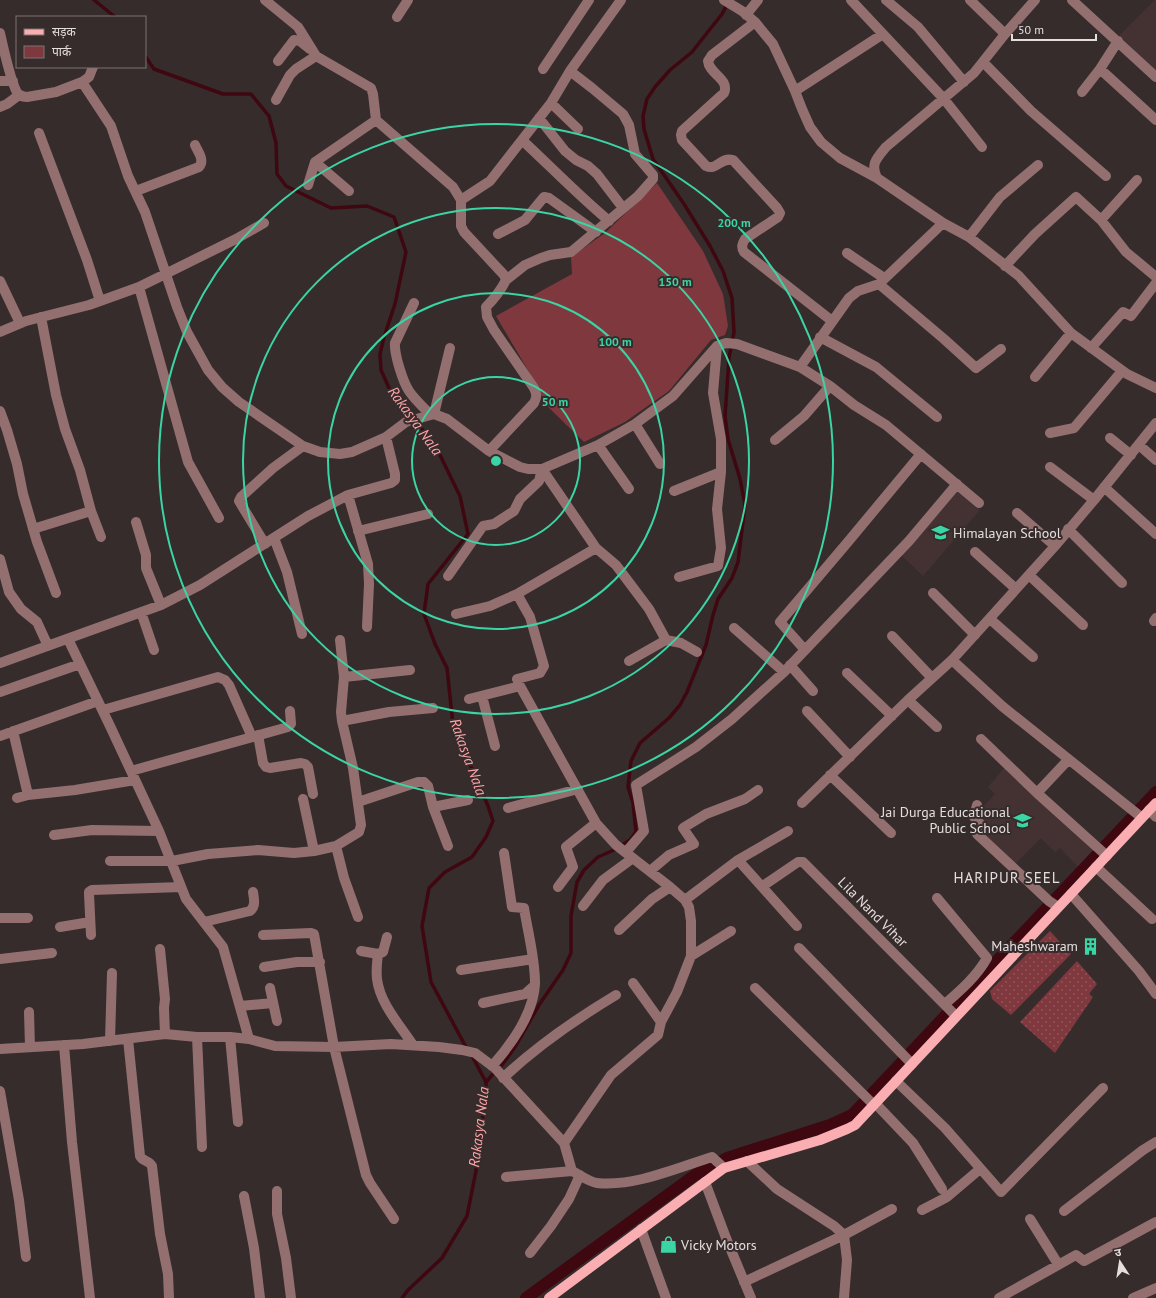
<svg xmlns="http://www.w3.org/2000/svg" width="1156" height="1298" font-family="'PT Sans','Noto Sans Devanagari',sans-serif">
	<style>
		.built { fill: #443232 }
		.grass { fill: url(#grass-dots) }
		.park { fill: #7f383e }
		.lines { fill: none; stroke-linecap: round; stroke-linejoin: round }
		.stream { stroke: #3f0710; stroke-width: 3.5 }
		.canal { stroke: #3f0710; stroke-width: 12 }
		.minor { stroke: #946f70; stroke-width: 10 }
		.major { stroke: #faaeb1; stroke-width: 10 }
		.ring { fill: none; stroke: #3bd4a4; stroke-width: 2 }
		.labels { text-anchor: middle; stroke-width: 4; stroke-linejoin: round; paint-order: stroke }
		.poi-label { font-size: 14px; fill: #e5dede; stroke: #362c2c; text-anchor: start }
		.street-label { font-size: 14px; fill: #e5dede; stroke: #362c2c }
		.water-label { font-size: 15px; font-style: italic; fill: #fea3a7; stroke: #362c2c }
		.neighbourhood-label { font-size: 15px; letter-spacing: 1px; fill: #e5dede; stroke: #362c2c }
		.centre { fill: #3bd4a4; stroke: #362c2c; stroke-width: 2 }
		.ring-label { font-size: 12px; text-anchor: middle; font-weight: bold; fill: #3bd4a4; stroke: #362c2c; stroke-width: 4; stroke-linejoin: round; paint-order: stroke }
	</style>
	<defs>
		<pattern id="grass-dots" width="8" height="8" patternUnits="userSpaceOnUse"><rect width="8" height="8" fill="#7f383e"/><path d="M2 2h.1M6 6h.1" fill="none" stroke="#915459" stroke-width="1.8" stroke-linecap="round"/></pattern>
	</defs>
	<rect width="100%" height="100%" fill="#362c2c"/>
	<path class="built" d="M1155,0H1156V71L1119,36Z
		M957,490L980,510L923,576L901,555Z
		M1005,767L1098,851L1080,869L1060,848L1055,852L1041,838L1015,864L980,833L976,814L995,794L988,787Z"/>
	<path class="grass" d="M1050,931L1071,954L1011,1015L992,999L990,991Z
		M1077,961L1097,984L1089,994L1093,997L1055,1053L1020,1022Z"/>
	<path class="park" d="M657,183L703,251L723,294L728,326L725,335L711,340L669,391L625,422L584,442L545,404L539,389L496,316L572,274L571,257L605,233Z"/>
	<g class="lines">
		<path class="stream" d="M94,0L115,17
			M145,56L154,69L223,94H251L269,116L276,143L277,174L286,186L331,208L367,206L394,217L406,252L395,304L384,337L380,354L381,370L389,388L435,445L460,496L468,534L428,584L424,614L435,644L447,668L453,725L488,806L493,821L486,837L472,857L445,872L429,888L422,926L431,982L467,1049
			M502,1065L515,1047L539,1005L563,970L571,953V916L577,882L584,870L598,857L614,850L630,840L636,832L633,803L628,787L631,761L640,743L669,718L680,705L687,692L706,645L713,615L718,599L732,578L738,562L745,505L740,479L728,439L725,416L729,358L734,332L732,298L723,271L710,246L684,204L653,159L644,129L643,116L647,99L655,87L670,70L692,52L722,14L728,3
			M486,1082L493,1074
			M402,1298L408,1290L442,1258L467,1216L476,1171L486,1091V1082L471,1054"/>
		<path class="canal" d="M526,1298L695,1175L727,1158L830,1125L852,1115L1156,792"/>
		<path class="minor" d="M265,0L298,27L316,56L371,88L373,94L376,120L453,187L461,200V226L464,232L504,275L506,280C501,290 495,298 486,307L487,317L494,330L534,388C537,394 537,397 534,403L489,451
			M724,0L742,11L755,22L773,44L795,91L802,109L810,127L821,142L840,158L877,178L943,223L969,237L1019,276L1071,333L1127,374L1156,388
			M851,0L944,99L982,147
			M886,0L918,27L964,82
			M970,0L1005,34
			M1072,0L1156,77
			M746,15L758,0
			M397,17L408,0
			M755,22L712,55L708,61C709,74 730,79 724,93L682,131L681,135L682,140L706,166C717,171 720,157 733,160L777,208L780,213L778,217L745,239C742,244 741,247 744,252L832,321
			M0,33C3,46 11,84 18,94C21,96 23,97 27,97L56,92L82,82L111,126L128,176L145,212L177,307L187,332L208,370L222,387L239,402L303,446L320,452L340,454L352,452L386,437L406,422L434,414L447,419L489,451L520,467L528,469H542L598,445L635,424L673,396L717,346L726,343L737,344L800,367L830,386L854,405L886,425L979,503
			M278,61L294,40L300,41L310,49
			M983,62L1031,111L1106,176
			M543,69L589,0
			M1100,69L1156,120
			M0,81H13
			M82,82L89,77L93,67
			M795,91L883,34
			M1082,92L1100,69L1118,41
			M276,100L290,75L296,69L316,56
			M551,103L578,129
			M0,107L7,104L19,95
			M539,118L565,151L576,160L588,166L597,174L623,208
			M39,133L87,260L100,301
			M522,140C551,167 578,195 609,221
			M315,162L349,191
			M877,178C870,164 877,158 886,147L974,73L1005,34L1035,0
			M308,185L315,162L376,120
			M136,191L199,167C205,160 198,152 195,145
			M461,200L490,181L551,103L570,71L621,0
			M1101,220L1126,252L1156,277
			M498,234L525,220L544,197L549,198L596,232
			M969,237L1000,197L1038,165
			M847,253L884,278
			M1005,266L1035,234L1076,197L1101,220L1137,180
			M506,280L525,265L541,258L550,255L571,252L638,196L653,179V175L635,154L629,125L623,114L592,88L570,71
			M0,281L20,323
			M879,284L944,339L976,368L1001,349
			M139,287L188,462L219,518
			M414,303L395,343C394,354 403,382 409,391C415,400 424,408 431,415
			M41,317L56,395L65,429L80,470L91,511L101,537
			M0,332L26,321L89,305L139,287L236,239L264,223
			M820,337L876,367L937,417
			M1091,348L1123,312L1131,316L1156,283
			M800,367L849,298L858,291L879,284L943,223
			M1035,377L1071,333
			M0,411L7,430L17,464L23,494L37,542L56,593
			M434,414L450,348
			M635,424L660,464
			M1050,433L1074,428L1122,371
			M1110,438L1131,455
			M775,440L804,416L830,386
			M598,445L629,489
			M1139,445L1156,460
			M1050,467L1094,500
			M542,469L596,548L616,565L649,609L666,640L681,643L697,652
			M1104,487L1156,534
			M674,491L721,472
			M348,495L368,564L369,584L367,627
			M1017,513L1055,546
			M136,522L146,555V568L161,605
			M33,529L91,511
			M1068,529L1122,583
			M358,531L428,514
			M274,538L287,572L302,634
			M265,544L239,501L241,497L273,468L303,446
			M975,552L1016,589
			M0,559L9,592L21,609L37,622L48,646
			M1029,575L1083,625
			M448,576L483,526L494,524L514,511L520,499L539,481L542,469
			M679,577L718,566L721,548L717,509L721,472V439L713,393L717,346
			M933,593L975,635
			M517,594L530,617L544,666L540,673L517,679L520,686L596,823L616,845L670,887L685,900L689,907L691,921V956L677,992L661,1022L658,1035L611,1075L564,1143
			M141,612L154,650
			M456,614L490,606L517,594L596,548
			M990,619L1033,657
			M1154,621L1156,618
			M734,628L784,672
			M892,636L932,678
			M68,639L110,726L159,831L186,899L223,947L249,1039
			M805,650L780,622L847,543L921,454
			M952,660L1002,706L1141,817
			M629,661L666,640
			M0,663L161,605L200,585L308,516L348,495L391,483L395,480V474L386,437
			M790,665L813,691
			M847,673L892,716
			M344,677L410,670
			M0,692L80,664
			M482,696L495,746
			M469,699L520,686
			M908,700L937,727
			M103,710L218,677L225,680L229,685L252,737
			M807,711L850,757
			M342,721L389,712L433,708
			M13,731L28,795
			M258,735L263,763L266,767L270,768L301,763L305,764L308,767L313,794
			M0,736L98,701
			M981,739L1037,793L1107,856
			M131,771L288,727L291,724L290,711
			M830,775L891,833
			M1037,793L1068,760
			M17,798L28,795L75,790L135,780
			M303,799L314,851
			M358,802L418,782H424L428,786L433,807L448,846
			M802,803L908,700L952,660L1055,546L1094,500L1156,423
			M977,805L974,817L983,827L977,834L1049,901L1058,907
			M433,807L468,800
			M508,808L578,789
			M1149,810L1156,817
			M54,835L92,830L159,831
			M336,846L344,878L358,917
			M626,852L644,831L636,785L696,747L732,719L784,672L909,541L957,484
			M738,860L797,926
			M110,861H172L208,854L258,850L294,853L314,851L336,846L359,832L361,825L353,768L342,721L341,712L344,677L340,640
			M1096,867L1152,919
			M650,871L669,855L694,844L683,828L706,814L745,799L758,790
			M763,886L798,862H803L956,1016
			M558,887L573,867L566,847L596,823
			M1071,894L1139,971L1156,994
			M937,898L987,958C977,976 961,990 945,1004
			M685,900L738,860L788,831
			M583,906L603,880L633,858
			M0,918H28
			M204,922L250,911C256,906 254,899 253,892
			M60,927L90,922
			M619,930L652,899L670,887
			M91,935L89,894V892L92,890L181,887
			M263,935L311,933L314,934L334,1047L366,1175L370,1183L394,1219
			M387,937L383,952L378,954C377,962 376,971 377,979C380,1004 400,1025 413,1045
			M799,948L912,1064
			M160,949L165,999L164,1008L165,1034
			M361,951L378,954
			M691,956L731,931
			M0,959L52,953
			M264,967L297,962H320
			M461,970L533,959
			M633,983L661,1022
			M270,988L277,1021
			M755,988L874,1105
			M483,1003L525,994L535,985
			M240,1006L273,1003
			M29,1012L30,1047
			M197,1037L202,1147
			M230,1037L238,1122
			M128,1039L140,1156C143,1162 149,1160 152,1166L160,1234L168,1274L169,1298
			M110,1041L112,973
			M64,1045L72,1142L90,1298
			M0,1049L83,1044L165,1034L197,1037H230L249,1039L275,1046L334,1047L391,1044L439,1047L462,1050L475,1053L495,1068L564,1143L572,1171C580,1175 589,1182 597,1183C634,1187 677,1168 712,1157L724,1168
			M492,1066C511,1045 534,1013 535,983C535,958 528,933 524,908L512,907L504,853
			M503,1078C537,1046 576,1019 616,995
			M896,1081L945,1128L1001,1192L1103,1088
			M0,1091L19,1200L26,1257
			M875,1103L913,1143L942,1189
			M747,1161L777,1189L834,1226L844,1235L847,1260L844,1298
			M506,1177L572,1171
			M705,1182L726,1238L751,1298
			M277,1191V1214L286,1258L291,1298
			M244,1196L254,1248L260,1298
			M922,1210L947,1197L980,1169
			M1064,1211L1143,1150L1156,1142
			M1030,1219L1058,1264
			M641,1229L666,1298
			M530,1253L551,1226L569,1199L580,1175
			M744,1282L844,1235L892,1209
			M999,1298L1076,1255L1084,1261L1156,1222
			M1133,1298L1156,1288"/>
		<path class="major" d="M549,1298L724,1168L820,1140L847,1129L855,1125L1156,803"/>
	</g>
	<g class="ring">
		<circle cx="496" cy="461" r="84"/>
		<circle cx="496" cy="461" r="168"/>
		<circle cx="496" cy="461" r="253"/>
		<circle cx="496" cy="461" r="337"/>
	</g>
	<defs>
		<symbol id="school-bare" viewBox="-9 -9 18 18"><path d="M0-5L7-2L0 1L-7-2ZM-4 1L0 2.5L4 1V4Q0 6-4 4Z" fill="#3bd4a4" stroke="#362c2c" stroke-width="2.5" paint-order="stroke"/></symbol>
		<symbol id="building-bare" viewBox="-9 -9 18 18"><path d="M-4-6H4V6H1V3H-1V6H-4ZM-2.5-4.3h1.7v1.8h-1.7ZM.8-4.3h1.7v1.8H.8ZM-2.5-1h1.7V.8h-1.7ZM.8-1h1.7V.8H.8Z" fill="#3bd4a4" stroke="#362c2c" stroke-width="2.5" paint-order="stroke"/></symbol>
		<symbol id="shop-bare" viewBox="-9 -9 18 18"><path d="M-5-2.5h2.3a2.7 3.5 0 0 1 5.4 0H5L5.5 6h-11ZM-1.5-2.5h3a1.5 2.3 0 0 0-3 0Z" fill="#3bd4a4" stroke="#362c2c" stroke-width="2.5" paint-order="stroke"/></symbol>
	</defs>
	<g fill-rule="evenodd">
		<use href="#school-bare" x="928" y="520" width="25" height="25"/>
		<use href="#school-bare" x="1010" y="808" width="25" height="25"/>
		<use href="#building-bare" x="1078" y="934" width="25" height="25"/>
		<use href="#shop-bare" x="656" y="1232" width="25" height="25"/>
	</g>
	<g class="labels">
		<g class="poi-label">
			<text x="953" y="538">Himalayan School</text>
			<text x="1010" y="817" text-anchor="end">Jai Durga Educational<tspan x="1010" dy="16">Public School</tspan></text>
			<text x="1078" y="951" text-anchor="end">Maheshwaram</text>
			<text x="681" y="1250">Vicky Motors</text>
		</g>
		<g class="street-label">
			<text transform="translate(873 912) rotate(45)" y="5">Lila Nand Vihar</text>
		</g>
		<g class="water-label">
			<text transform="translate(415 421) rotate(54)" y="5">Rakasya Nala</text>
			<text transform="translate(468 757) rotate(70)" y="5">Rakasya Nala</text>
			<text transform="translate(479 1127) rotate(-83)" y="5">Rakasya Nala</text>
		</g>
		<g class="neighbourhood-label">
			<text x="1007" y="883">HARIPUR SEEL</text>
		</g>
	</g>
	<circle cx="496" cy="461" r="6" class="centre"/>
	<g class="ring-label">
		<text x="734" y="227">200 m</text>
		<text x="675" y="286">150 m</text>
		<text x="615" y="346">100 m</text>
		<text x="555" y="406">50 m</text>
	</g>
	<rect x="16" y="16" width="130" height="52" fill="#362c2c" stroke="#7c7373"/>
	<rect x="24" y="29" width="20" height="6" fill="#faaeb1" stroke="#7c7373"/>
	<text x="52" y="36" font-size="12" fill="#e5dede">सड़क</text>
	<rect x="24" y="46" width="20" height="12" fill="#7f383e" stroke="#7c7373"/>
	<text x="52" y="56" font-size="12" fill="#e5dede">पार्क</text>
	<g transform="translate(1120 1262) rotate(348)" stroke="#362c2c" stroke-width="3" paint-order="stroke">
	<path d="M0-3L7 15L0 10L-7 15Z" fill="#e5dede"/>
	<text y="-6" font-size="11" font-weight="bold" text-anchor="middle" fill="#e5dede">उ</text>
	</g>
	<path d="M1012 34v6h84v-6" fill="none" stroke="#e5dede" stroke-width="2"/>
	<text x="1018" y="34" font-size="12" fill="#e5dede" stroke="#362c2c" stroke-width="3" paint-order="stroke">50 m</text>
</svg>
